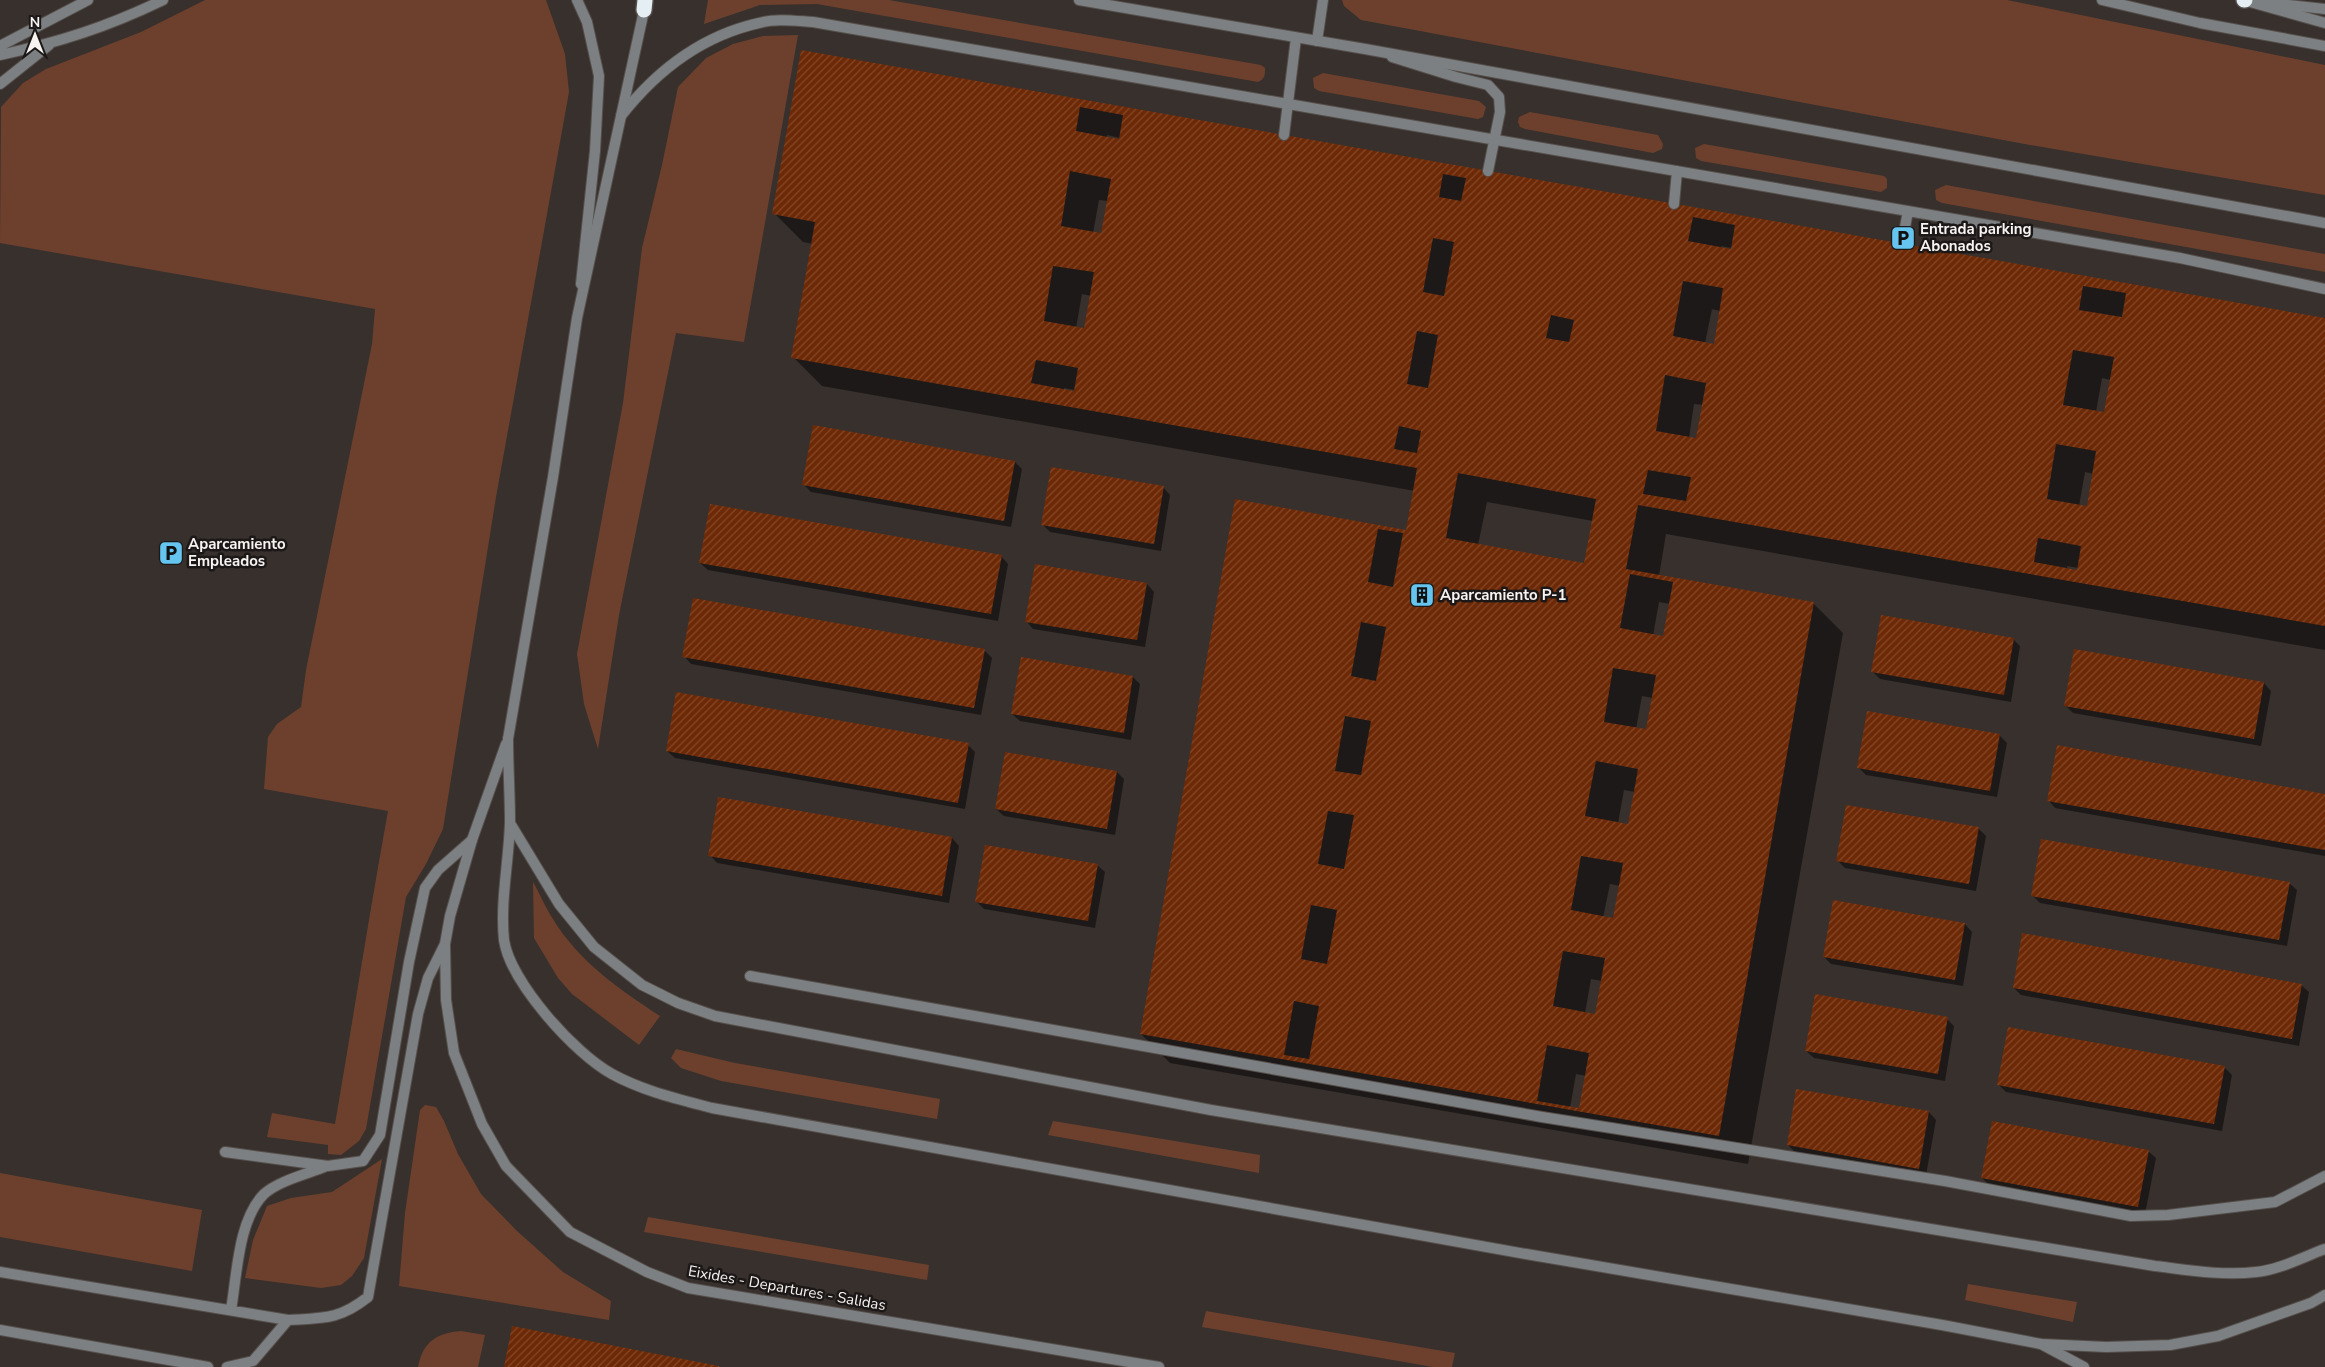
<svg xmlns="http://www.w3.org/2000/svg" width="2325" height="1367" font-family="'Nunito Sans',sans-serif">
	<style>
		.green { fill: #6d402d }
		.shadow { fill: #0007; fill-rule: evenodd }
		.building { fill: url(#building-hatch); fill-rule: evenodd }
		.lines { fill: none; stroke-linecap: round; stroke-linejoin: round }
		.service-casing { stroke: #564f4c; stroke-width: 12 }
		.minor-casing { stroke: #564f4c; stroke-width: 12 }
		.tertiary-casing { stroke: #564f4c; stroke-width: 12 }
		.motorway-casing { stroke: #564f4c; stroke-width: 18 }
		.service { stroke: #7c8082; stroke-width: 10 }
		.minor { stroke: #7c8082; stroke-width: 10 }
		.tertiary { stroke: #7c8082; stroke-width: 10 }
		.motorway { stroke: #e5eef3; stroke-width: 15 }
		.labels { text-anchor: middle; stroke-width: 5; stroke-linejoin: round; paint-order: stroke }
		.poi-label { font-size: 15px; font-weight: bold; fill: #f7f3f1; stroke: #1c1817; text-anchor: start }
		.street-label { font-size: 15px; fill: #f7f3f1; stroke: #1c1817 }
	</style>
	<defs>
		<pattern id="building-hatch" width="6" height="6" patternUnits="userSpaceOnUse" patternTransform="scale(1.25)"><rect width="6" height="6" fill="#6d2905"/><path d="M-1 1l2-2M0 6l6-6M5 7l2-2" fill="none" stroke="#83482a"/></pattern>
	</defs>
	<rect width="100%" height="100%" fill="#37302d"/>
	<path class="green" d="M205,0H546L565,54L569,92L496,497L443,829L426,864L406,897L366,1129L359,1141L341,1155L328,1154V1145L267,1137L272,1113L335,1124C353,1019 369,915 388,811L264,789L268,737L277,724L301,707L306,670L372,344L375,309L0,243L1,107L23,83L46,69L141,32Z
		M708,0H889L1261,65L1265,68C1265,75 1265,79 1258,82L817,4L760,5L704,24Z
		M1342,0H2007L2325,65V195L2030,145L1361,20L1344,6Z
		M798,35L744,342L676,333L619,615L598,749L584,704L577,654L623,403L642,248L662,165L678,87L706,58L733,44L763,36Z
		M1323,73L1479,101L1486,107L1483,117L1478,119L1319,91L1314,88L1313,78Z
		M1530,112L1658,135L1663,144L1662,149L1653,153L1525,129L1520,127L1518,122L1519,117Z
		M1704,144L1884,176L1887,179V188L1881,192L1701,161L1696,158L1695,148Z
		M1946,185L2325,254V272L1942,203L1936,200L1935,190Z
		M533,882C540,894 545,907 553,919C579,962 619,989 660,1016L639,1045L572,994L558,978L534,938Z
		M676,1049L735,1063L940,1099L937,1119L721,1081L681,1068L671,1058Z
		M425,1105L436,1107L444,1121L458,1154L481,1194L517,1231L563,1272L611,1301L609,1320L399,1286L405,1213L420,1110Z
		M1053,1121L1260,1155L1259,1173L1048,1135Z
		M382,1159L364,1258L352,1276L341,1285L321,1288L245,1278L253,1240L267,1206L291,1198L332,1192Z
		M0,1173L202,1210L192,1271L0,1237Z
		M648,1217L929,1265L927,1280L644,1232Z
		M1968,1284L2077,1302L2073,1322L1965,1300Z
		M1206,1311L1455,1353L1452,1367H1433L1202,1327Z
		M461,1331L485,1335L478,1367H418C423,1342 436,1333 461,1331Z"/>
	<path class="shadow" d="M802,52L2325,320V650L1666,534L1659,576L1814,604L1843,633L1748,1164L1170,1063L1141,1034L1236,501L1407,531L1415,491L822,386L793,357L813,244L803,242L774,213ZM1107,135L1120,138V140L1107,138ZM1099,200L1108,201L1102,235L1093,233ZM1721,246L1732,248V251L1721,248ZM1082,294L1091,296L1085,329L1076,328ZM1712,309L1720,311L1715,345L1705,343ZM2102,378L2111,380L2105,414L2096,412ZM1064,388L1075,390V393L1064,391ZM1694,404L1703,405L1697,439L1689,438ZM2085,472L2094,474L2088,507L2079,506ZM1487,502L1593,521L1585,565L1478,545ZM2067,566L2079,568L2078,571L2067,569ZM1659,602L1670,604L1664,638L1653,636ZM1642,696L1653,698L1647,731L1636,729ZM1624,790L1635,792L1629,825L1618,823ZM1610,884L1620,886L1614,920L1603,918ZM1591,979L1602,981L1596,1015L1585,1013ZM1576,1074L1586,1076L1580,1109L1570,1108Z
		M1015,462L1022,469L1011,527L811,492L804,485Z
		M1163,487L1170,495L1161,551L1050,532L1042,524Z
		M1001,556L1008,564L998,621L708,570L700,563Z
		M1147,584L1154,592L1145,647L1033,629L1026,621Z
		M2013,639L2020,646L2011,702L1880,679L1872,671Z
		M984,650L992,658L981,715L691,664L684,656Z
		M1133,677L1140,684L1131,740L1020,721L1012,714Z
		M2264,683L2271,691L2261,746L2073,713L2066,706Z
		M1999,735L2007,743L1997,797L1866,775L1859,768Z
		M968,745L975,752L965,809L675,758L667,751Z
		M1006,753L1117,772L1124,779L1115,835L1004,816L996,809Z
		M2325,795V856L2055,808L2048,800Z
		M1978,828L1986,836L1976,891L1845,868L1838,861Z
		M952,838L959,846L949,903L717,863L710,855Z
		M1097,865L1105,872L1095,928L984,909L977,902Z
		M2289,883L2297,890L2287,946L2040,903L2033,896Z
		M1965,924L1972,932L1963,986L1831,964L1824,957Z
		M2301,985L2309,992L2299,1046L2021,995L2014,988Z
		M1947,1019L1954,1026L1945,1081L1814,1058L1806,1051Z
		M2224,1067L2232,1075L2222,1131L2006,1092L1999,1085Z
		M1929,1112L1936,1120L1926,1175L1795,1152L1788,1145Z
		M2148,1151L2156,1158L2145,1214L1990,1186L1982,1178Z"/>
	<path class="building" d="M801,50L2325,318V626L1638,505L1626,569L1814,602L1719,1136L1140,1034L1235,499L1406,530L1417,468L791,358L815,222L772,214ZM1080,107L1123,115L1119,139L1076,131ZM1070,171L1111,179L1101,233L1061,226ZM1443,174L1466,178L1461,201L1439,197ZM1693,217L1735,225L1731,249L1688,241ZM1433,238L1454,242L1444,296L1423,292ZM1053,266L1094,272L1084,328L1044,321ZM1683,281L1723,288L1714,344L1673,336ZM2083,286L2126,293L2122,317L2079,310ZM1551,315L1574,320L1569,342L1546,338ZM1417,331L1438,335L1428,388L1407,384ZM2073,350L2114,357L2104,412L2063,405ZM1036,360L1078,368L1074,391L1031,383ZM1665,375L1706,383L1696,438L1656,431ZM1399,426L1421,431L1417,453L1394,449ZM2056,444L2096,451L2087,506L2047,499ZM1648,470L1691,477L1686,501L1643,494ZM1458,473L1596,499L1584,563L1446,538ZM1378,529L1403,533L1393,587L1368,582ZM2038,538L2081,546L2077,570L2034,562ZM1630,574L1673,582L1663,636L1620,628ZM1361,622L1386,627L1376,681L1351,676ZM1613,668L1656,675L1646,729L1604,722ZM1345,716L1371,721L1361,775L1335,771ZM1596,761L1638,769L1628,824L1585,816ZM1328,811L1354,815L1344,869L1318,864ZM1581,856L1623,863L1613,918L1571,910ZM1311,905L1337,910L1327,964L1301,959ZM1563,951L1605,958L1595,1014L1553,1006ZM1294,1001L1319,1006L1309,1059L1284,1055ZM1547,1045L1589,1053L1579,1108L1537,1101Z
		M813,425L1015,461L1004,521L802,485Z
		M1051,467L1164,486L1154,544L1041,525Z
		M710,504L1002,555L991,614L699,563Z
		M1035,564L1147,583L1137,640L1025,622Z
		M693,598L985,649L974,708L682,657Z
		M1881,615L2014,638L2004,695L1871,672Z
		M2074,649L2264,682L2254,739L2064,706Z
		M1021,657L1133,676L1124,733L1011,714Z
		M676,692L969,743L958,803L666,751Z
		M1867,711L2000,734L1990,791L1857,768Z
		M2057,745L2325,794V850L2047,801Z
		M1005,752L1117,771L1107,829L995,809Z
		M718,797L952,837L942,896L708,856Z
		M1846,805L1979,827L1969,884L1836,861Z
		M2041,839L2290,882L2279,940L2031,896Z
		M985,845L1098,864L1088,921L975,902Z
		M1833,900L1965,923L1955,980L1823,957Z
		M2022,933L2302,984L2292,1039L2013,988Z
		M1815,994L1948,1017L1938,1074L1805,1051Z
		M2008,1027L2225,1066L2214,1124L1997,1085Z
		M1796,1089L1929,1111L1919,1169L1787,1145Z
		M1992,1121L2149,1150L2138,1207L1981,1178Z
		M512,1326L719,1366V1367H504Z"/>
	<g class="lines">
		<defs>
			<path id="service" d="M2102,0L2200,23L2325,46
				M2261,2L2325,9
				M1317,41L1323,0
				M1392,57L1456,77L1488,85L1499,97L1500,112L1488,171
				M0,84L49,45
				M621,116C657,70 701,36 759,23C776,18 796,21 813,22L2180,258L2325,289
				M1284,135L1296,38
				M1674,204L1677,171
				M1903,238L1908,211
				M510,823L559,904L594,947L642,985L678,1003L715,1016L1211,1110L2155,1266C2188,1270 2222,1276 2256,1272C2279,1270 2303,1257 2325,1249
				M750,976L1542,1117L1945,1181L2131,1216L2168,1215L2275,1202L2325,1176
				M225,1152L328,1166L363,1161L380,1135L409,962L425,888L438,870L472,840
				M0,1272L288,1320C323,1318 339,1320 368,1297L418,1014L428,978L445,944
				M231,1310C237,1275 238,1220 264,1194C280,1180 308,1174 327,1166
				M0,1330L208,1367
				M2041,1344L2084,1367
				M227,1367L253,1361L288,1320"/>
			<path id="minor" d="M577,0L587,22L599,76L595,151L581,284
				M0,46L88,0
				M0,55C60,42 107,27 163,0
				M508,739C508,767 510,795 510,822C509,861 500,901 504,940C510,982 575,1054 612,1074C643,1091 678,1099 712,1108L1526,1254L1942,1325L2041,1344L2106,1347L2170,1345L2218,1336L2311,1303L2325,1295
				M506,744L472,840L450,916L445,944L446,1000L454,1053L482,1124L506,1166L570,1232L647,1272L688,1288L1159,1367"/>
			<path id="tertiary" d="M1079,0L1365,49L2325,223
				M2243,0L2325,23
				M508,739L553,477L577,318L645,6"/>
			<path id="motorway" d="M2244,0H2245
				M644,10L645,0"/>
		</defs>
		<use href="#service" class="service-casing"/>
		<use href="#minor" class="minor-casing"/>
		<use href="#tertiary" class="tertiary-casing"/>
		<use href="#motorway" class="motorway-casing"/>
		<use href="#service" class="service"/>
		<use href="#minor" class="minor"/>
		<use href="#tertiary" class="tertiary"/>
		<use href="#motorway" class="motorway"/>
	</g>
	<defs>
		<symbol id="parking-square" viewBox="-11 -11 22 22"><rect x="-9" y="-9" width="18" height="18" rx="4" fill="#65c5ef" stroke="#1c1817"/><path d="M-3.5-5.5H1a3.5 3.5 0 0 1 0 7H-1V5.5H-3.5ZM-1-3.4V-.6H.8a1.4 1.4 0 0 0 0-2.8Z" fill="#111"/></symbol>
		<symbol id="building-square" viewBox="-11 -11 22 22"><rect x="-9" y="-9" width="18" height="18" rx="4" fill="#65c5ef" stroke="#1c1817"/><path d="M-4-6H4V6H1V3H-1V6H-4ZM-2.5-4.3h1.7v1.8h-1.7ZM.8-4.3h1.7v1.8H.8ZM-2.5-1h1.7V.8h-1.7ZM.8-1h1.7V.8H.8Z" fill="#111"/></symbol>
	</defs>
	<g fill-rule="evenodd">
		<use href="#parking-square" x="1889" y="224" width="28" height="28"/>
		<use href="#parking-square" x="157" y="539" width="28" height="28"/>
		<use href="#building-square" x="1408" y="581" width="28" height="28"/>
	</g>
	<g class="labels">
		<g class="poi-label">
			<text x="1920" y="234">Entrada parking<tspan x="1920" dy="17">Abonados</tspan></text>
			<text x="188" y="549">Aparcamiento<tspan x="188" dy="17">Empleados</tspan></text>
			<text x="1440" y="600">Aparcamiento P-1</text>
		</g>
		<g class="street-label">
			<text transform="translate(787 1288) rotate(10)" y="5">Eixides - Departures - Salidas</text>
		</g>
	</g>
	<g transform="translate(35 35)" stroke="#1c1817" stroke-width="4" paint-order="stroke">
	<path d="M0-4L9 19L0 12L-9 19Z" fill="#f7f3f1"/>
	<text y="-8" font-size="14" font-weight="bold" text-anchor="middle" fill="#f7f3f1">N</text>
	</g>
</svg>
